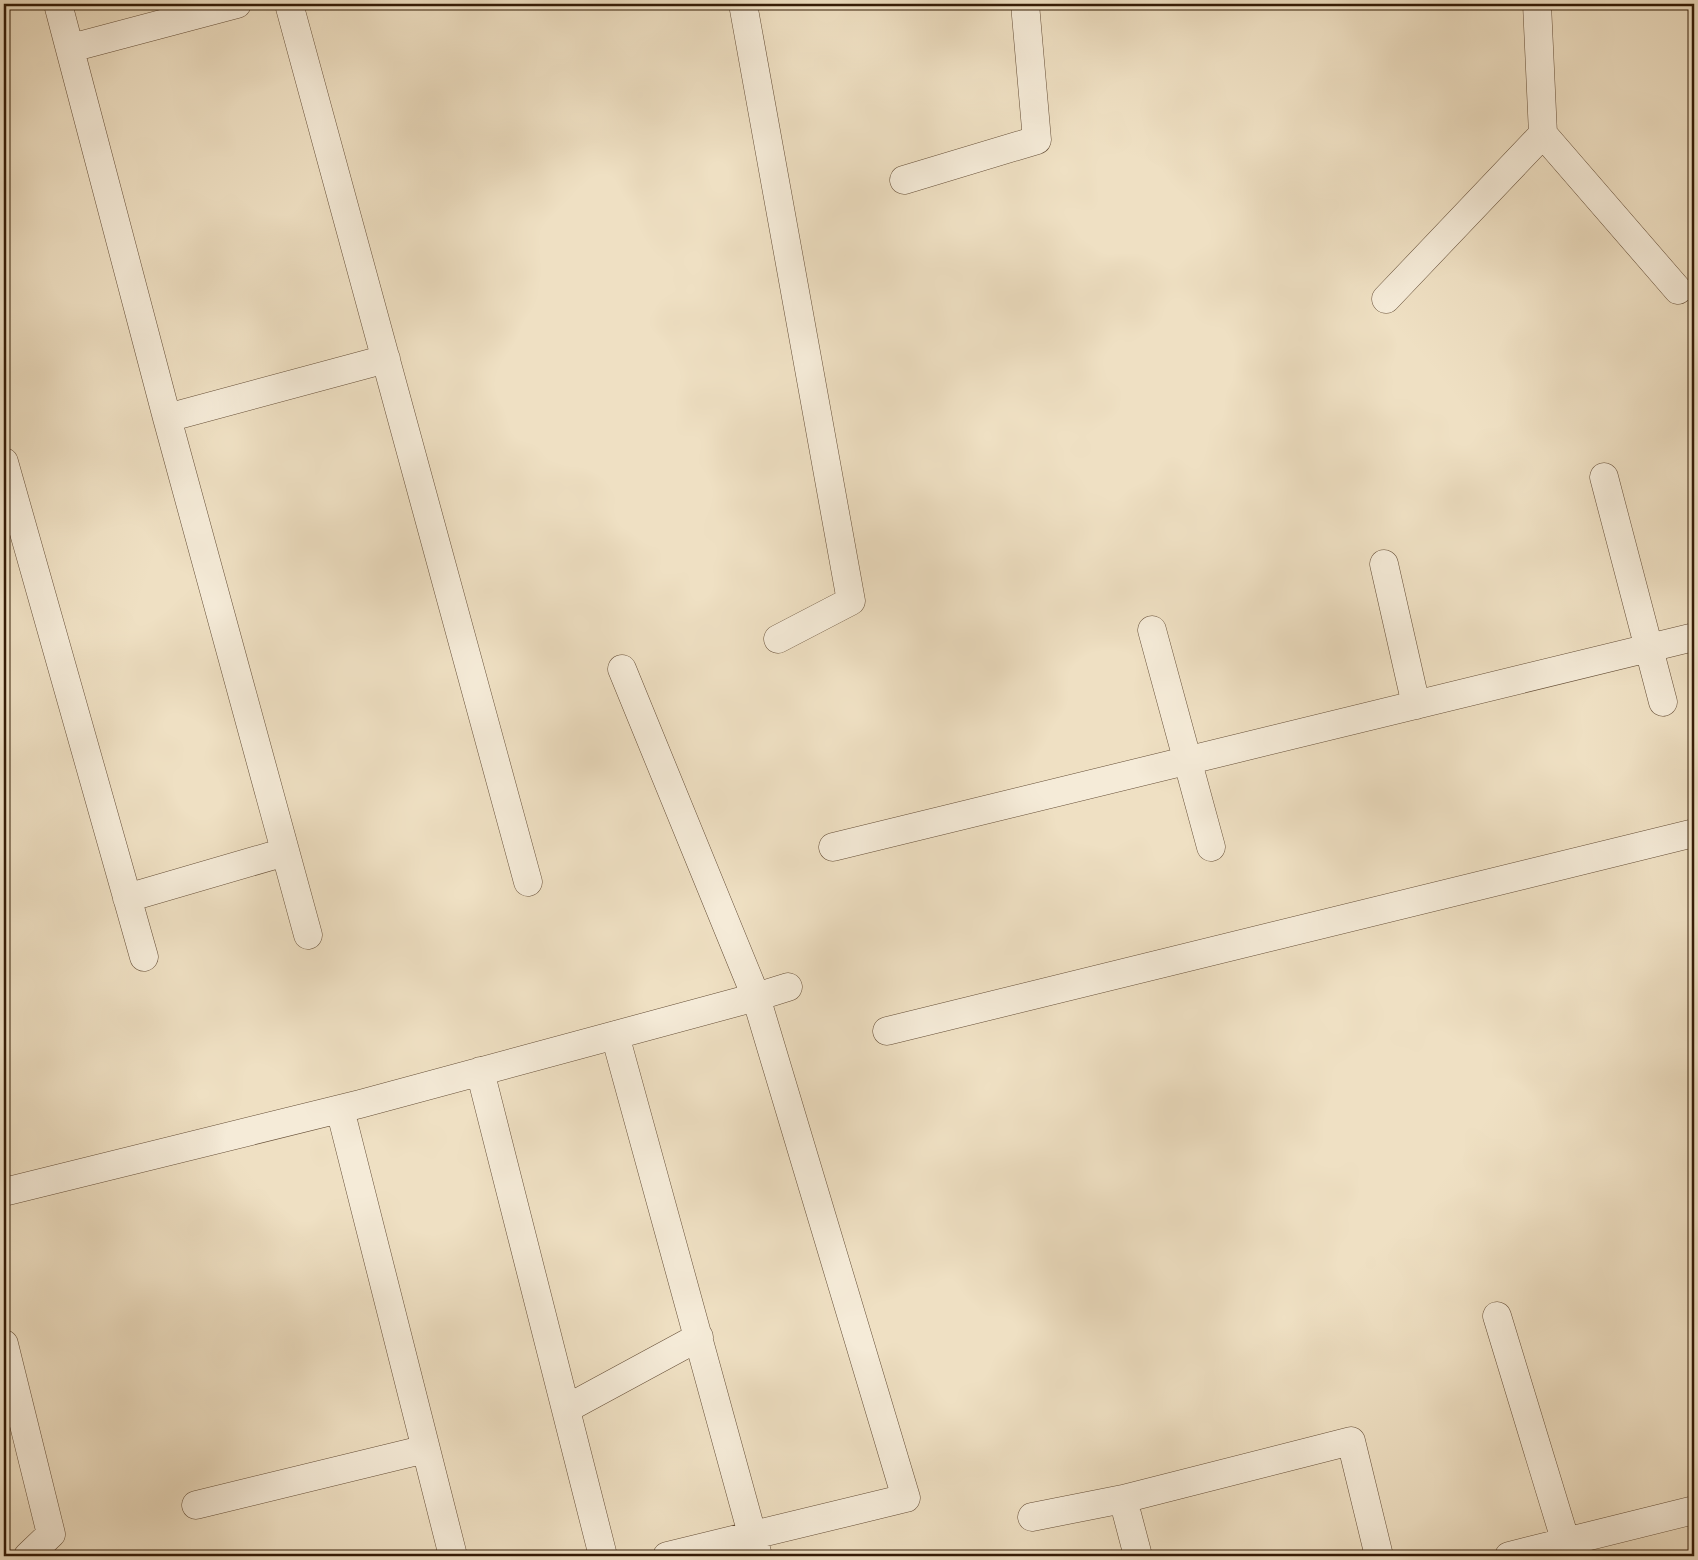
<svg xmlns="http://www.w3.org/2000/svg" width="1698" height="1560" font-family="'IM FELL Double Pica',serif">
	<style>
		.lines { fill: none; stroke-linecap: round; stroke-linejoin: round }
		.minor-casing { stroke: #644d36; stroke-width: 29 }
		.minor { stroke: #f5ebd8; stroke-width: 28 }
	</style>
	<rect width="100%" height="100%" fill="#efe0c3"/>
	<filter id="stains"><feTurbulence type="fractalNoise" baseFrequency=".004" numOctaves="4"/><feColorMatrix values="0 0 0 0 .2 0 0 0 0 .09 0 0 0 0 .02 0 0 0 .5 -.17"/></filter>
	<radialGradient id="worn" r=".72"><stop offset=".6" stop-color="#630" stop-opacity="0"/><stop offset="1" stop-color="#630" stop-opacity=".3"/></radialGradient>
	<g class="lines">
		<defs>
			<path id="minor" d="M58,4L167,418L308,935
				M289,4L528,882
				M743,4L851,601L778,639
				M1537,4L1543,134
				M71,48L237,4
				M904,180L1037,140L1025,4
				M1386,299L1543,134L1678,290
				M167,418L386,359
				M4,462L144,957
				M1604,477L1663,702
				M1384,564L1416,705
				M1152,630L1211,847
				M622,669L756,997L788,987
				M833,847L1694,637
				M127,898L285,852
				M887,1031L1694,833
				M615,1035L758,1556
				M480,1071L603,1556
				M340,1109L453,1556
				M4,1192L360,1104L756,997L906,1498L667,1556
				M1497,1316L1570,1556
				M4,1344L51,1534L28,1556
				M566,1409L699,1337
				M196,1505L426,1449
				M1032,1517L1123,1499
				M1138,1556L1123,1499L1351,1441L1379,1556
				M1509,1556L1694,1510"/>
		</defs>
		<use href="#minor" class="minor-casing"/>
		<use href="#minor" class="minor"/>
	</g>
	<rect width="1698" height="1560" fill="none" stroke="#efe0c3" stroke-width="20"/>
	<rect x="5" y="5" width="1688" height="1550" fill="none" stroke="#351c07" stroke-width="2.5"/>
	<rect x="10" y="10" width="1678" height="1540" fill="none" stroke="#351c07"/>
	<rect width="100%" height="100%" filter="url(#stains)"/>
	<rect width="100%" height="100%" fill="url(#worn)"/>
</svg>
